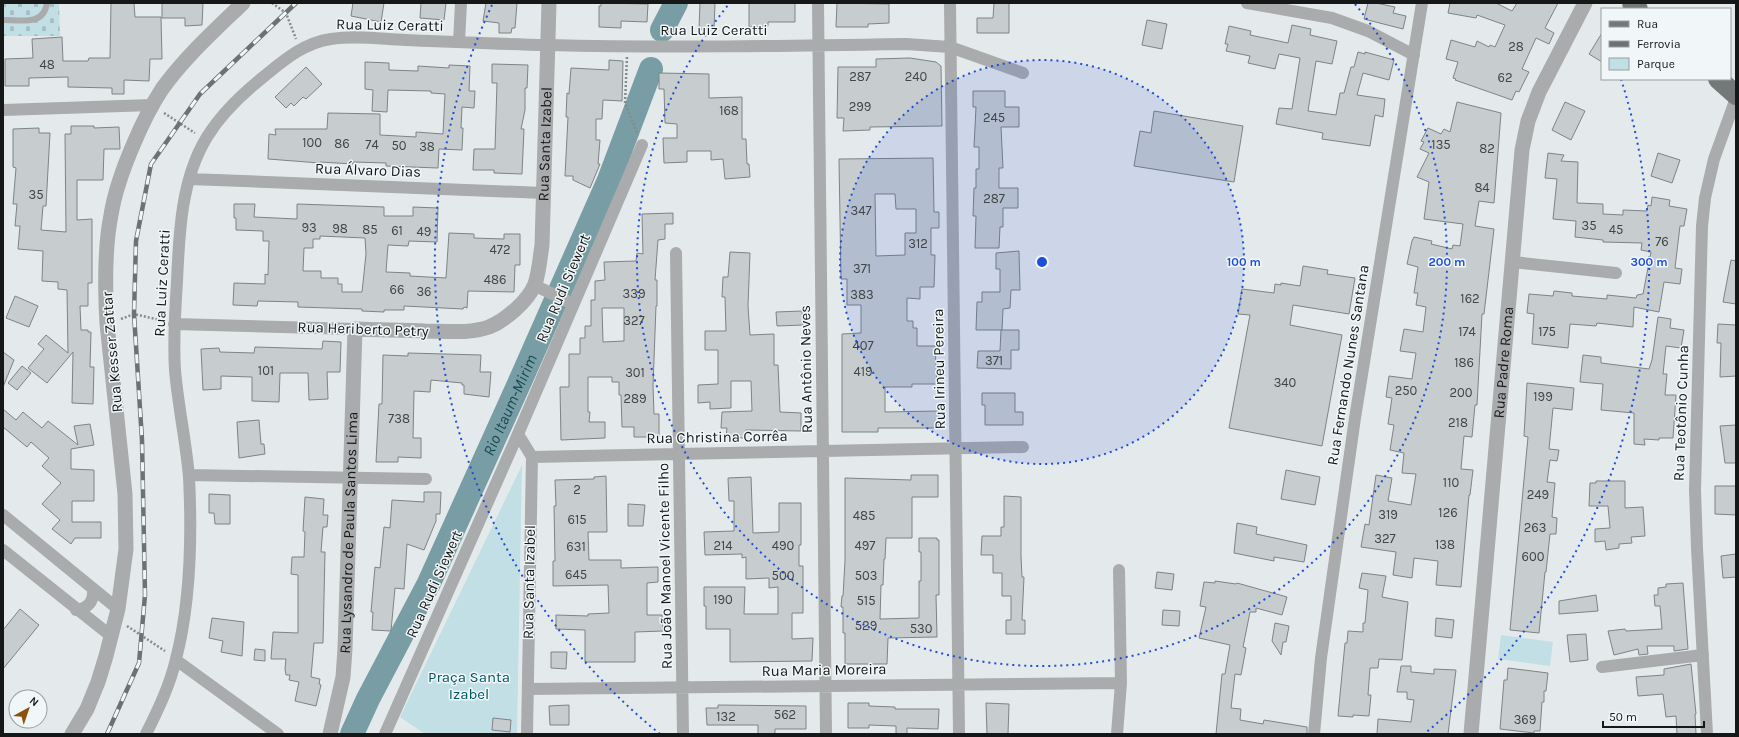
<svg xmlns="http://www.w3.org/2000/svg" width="1739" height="737" font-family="Karla,sans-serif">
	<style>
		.cemetery { fill: url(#cemetery-stones) }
		.park { fill: #c1dfe5 }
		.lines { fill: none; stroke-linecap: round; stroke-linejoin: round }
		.river { stroke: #799da5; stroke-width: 24 }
		.building { fill: #c7cdce; stroke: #7e8385; fill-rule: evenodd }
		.path { stroke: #868a8b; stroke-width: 2.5; stroke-dasharray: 2 2; stroke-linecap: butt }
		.service { stroke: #a9abac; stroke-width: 6 }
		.minor { stroke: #a9abac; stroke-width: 12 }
		.tertiary { stroke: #a9abac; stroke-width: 15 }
		.primary { stroke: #747879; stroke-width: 20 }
		.rail-casing { stroke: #6d7171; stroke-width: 4.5 }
		.rail { stroke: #f1f7f8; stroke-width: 3; stroke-dasharray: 9; stroke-linecap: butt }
		.ring { fill: none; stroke: #1d4ed8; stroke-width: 2; stroke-dasharray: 2 4 }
		.labels { text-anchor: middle; stroke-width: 3; stroke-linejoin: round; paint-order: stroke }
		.number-label { font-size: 13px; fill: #424546 }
		.street-label { font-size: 15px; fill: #161818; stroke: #f1f7f8 }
		.park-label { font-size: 15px; fill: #005460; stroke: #f1f7f8 }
		.water-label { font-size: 16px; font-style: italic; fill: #164c56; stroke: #f1f7f8 }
		.centre { fill: #1d4ed8; stroke: #f1f7f8; stroke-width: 2 }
		.ring-label { font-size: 12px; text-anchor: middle; font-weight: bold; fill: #1d4ed8; stroke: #f1f7f8; stroke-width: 3; stroke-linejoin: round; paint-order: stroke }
	</style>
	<defs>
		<pattern id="cemetery-stones" width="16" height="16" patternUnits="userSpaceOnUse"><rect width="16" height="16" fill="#c1dfe5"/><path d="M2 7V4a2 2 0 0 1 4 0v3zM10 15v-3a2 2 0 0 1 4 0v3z" fill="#a5bfc4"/></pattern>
	</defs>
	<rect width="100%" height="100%" fill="#e4eaeb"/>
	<path class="cemetery" d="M3,3H59L60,36H3Z"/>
	<path class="park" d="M522,465L517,734H425L400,717Z
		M1501,635L1553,642L1550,666L1498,659Z"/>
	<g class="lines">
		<g class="river">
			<path d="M662,30L676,3"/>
			<path id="s1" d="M352,734L368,699L429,583L522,377L609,180L651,69"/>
		</g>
	</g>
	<path class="building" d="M111,3H134L135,17H161L162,59H150L149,81L124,80V94H112V88L68,87V77L29,78V86H5V59L33,58L32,39L62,37L63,61H88L89,58H110Z
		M162,3H203L202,25L185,26V18H162Z
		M353,3H384L381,22L351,16Z
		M421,3H446L444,20L420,18Z
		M486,3H517L515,28H512L511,33H499V23L483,21Z
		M601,3L648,4L647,22L621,21V28L599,27V6H601Z
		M700,3H715L714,30L699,29Z
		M749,3H795V22H768V26L749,27Z
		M837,3L889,4V23L868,24V27H836Z
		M994,3H1009V33H977V18H993Z
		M1368,3H1376L1395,7L1393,13L1406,16L1403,29L1364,19Z
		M1450,3H1496L1512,11L1517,3H1558L1545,28L1554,33L1549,44L1536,38L1522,69L1529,72L1519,92L1516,91L1512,100L1455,80L1456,79L1453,78L1458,62L1446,59L1451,40L1475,47L1477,41L1489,47L1490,45L1495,47L1505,25L1477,15L1476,18L1448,13Z
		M1147,20L1167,24L1162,49L1142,45Z
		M1292,25L1311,29L1310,35L1337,41L1332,64L1316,61L1308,111L1336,115L1340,93H1344L1351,67H1354L1358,52L1365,54V52L1394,60L1389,80L1363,73L1357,95L1385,99L1383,117L1375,115L1370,146L1322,139L1323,133L1276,124L1279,108L1292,109L1300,58L1279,54L1275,69L1248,63L1250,56L1226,51L1228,44H1225L1229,26L1251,31L1250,35L1288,43Z
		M1602,33V62L1589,54Z
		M910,58L936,62L941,66L942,126L870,127V130L843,131L844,118H837L838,67H876V59Z
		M609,60L623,61L622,101L603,100L602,119H596V140H600L598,164H600L590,188L573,180V176H565L568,117H566L567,93L569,94L571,68L609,70Z
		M365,62L389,63V70L418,71V66L449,68V65L470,66L469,91H475L474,108L462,107L461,128H463L462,150L439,149L438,168L386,166V163L353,162V164L320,162V163L268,159L269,134L276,135L275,129H327L328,113L380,114V135L416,137V132L443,134L445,94L431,93V91L388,90L387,112L372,111L373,90L365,89Z
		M492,64L528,65L527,88H525V110L521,129H524L522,174L494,173V170H473L474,149H495L497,83H492Z
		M306,67L322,84L306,99L303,97L294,106L291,103L286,108L275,97Z
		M659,73L709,74V98L742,97V139H746L747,164H749L750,177L725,179L723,159L711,160V151H687V162L664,163L663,138H677V124L665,123L664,89H659Z
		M973,91H1005V107H1019V127H1001L1003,168H999V188H1018V208H1003V227H1000L999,248H975L976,216H973L974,188H976V169H979V147H974L976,107H973Z
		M1457,102L1501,113L1494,203L1479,201L1475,226L1494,229L1484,314H1482L1477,405H1475L1472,437L1464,436L1461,469L1473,470L1470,495H1469L1461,587L1436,585L1438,561L1414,558L1412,578L1393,575L1396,552L1361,547L1365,524L1369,525L1376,475L1392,478L1388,501L1411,505L1416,474L1402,473L1404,453L1390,450L1394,425L1388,424L1392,398L1386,397L1389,376L1412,379L1416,353L1400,351L1404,329L1423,332L1426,307L1416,305L1418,293H1414L1418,267L1407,264L1412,241L1414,237L1432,241L1431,244L1452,249L1453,245L1460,246L1463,224L1424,219L1429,182L1417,177L1429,153L1420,149L1424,142L1421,141L1428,128L1441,134L1444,129L1450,132Z
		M1565,102L1585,111L1571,140L1552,130Z
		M1154,111L1243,126L1234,182L1134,166L1140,131L1151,133Z
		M71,126H94V128L119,127L120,149H104L103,180H77V220L92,219V283H88V306H80L81,330H88V332H91L90,367H94L93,404L72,403L73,352L47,383L28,368L44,349L38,344L46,335L68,353L67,290L58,289V282L42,281L43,251L18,249L20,226H15L17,204H13L16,168L13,167V129L39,128V133H50L46,206H43L41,230L66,232L65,134H71Z
		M1548,153L1564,155L1561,161L1578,162L1577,203L1603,204V214L1623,215V210L1647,211L1648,205L1651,206L1652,197L1670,200L1669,206L1687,209L1684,226H1680L1675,268L1682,269L1680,284L1664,282L1659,312L1634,307L1633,327L1597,323L1596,326L1570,324L1568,348L1532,344L1534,314L1527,313L1529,294L1553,296L1554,291L1572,293V296L1607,299V295L1636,298L1637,295L1643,294L1651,252L1641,250L1642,243L1603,242V240L1575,237L1576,221L1553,219L1557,179L1545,178Z
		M1658,153L1680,160L1672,183L1651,176Z
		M933,158L934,212H939V228H931V255H935L934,287H920V299L907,298V321H913V328H917V346H935L937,384H912V387H885V412L938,411L939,428H878V432H842V334L861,333V305H847V279H841L839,159ZM875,194H895L896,209H916V233H905V255L876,256Z
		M234,204H255L254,217L297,219V204L384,207V216H413V207L438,208L437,242L409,241L408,246L388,245L386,272L410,273V276L446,278L449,233L474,234V238L504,239V234H520V265H515L514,292L468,291L467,308L464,307L463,309L404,306V310H384V312L362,311V309L298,307V302L258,301L257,306L233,305L234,283L265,284V274L268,275L269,241H263V231L236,230V218H234ZM320,236L365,238L366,254L362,292H342V284H338V278H321V271H303L304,248H313V239H320Z
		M673,213V224H665V239L658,240L655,280H657V306H656L653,386L654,414H659V437H634V427H622L621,395H619V382H612V377H588V412H590L589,422H605V438L561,440L560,387H569V354H580V338H585V326H591V300H595V281L605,280L604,262L636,261L637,253L643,254L642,214ZM602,308H624V341L603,342Z
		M1019,251L1020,290H1011L1010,308L1003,309L1002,330H976L977,302H982V292H1000V269H996V253Z
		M730,252L750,253L748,306L750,335L774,334V365H778L780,412L801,413V431L746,430V438L726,437L727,428H721L722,412L752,411L751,381H731V408L710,409V402L698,403V385L718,384V350H705V331H726L725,297H722L723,277H728Z
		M1731,260L1736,261V304L1723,302Z
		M1303,266L1328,270L1327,274L1355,278L1349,314L1293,305L1290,325L1342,335L1322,446L1229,428L1250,315L1238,314L1242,289L1274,293L1275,284L1281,285V283L1300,286Z
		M15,296L38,306L29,327L6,318Z
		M802,311L803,325L777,326L776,312Z
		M1658,317L1671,319L1670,328L1684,330L1681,348L1666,346L1663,374H1667L1665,395H1676L1673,438H1659V440L1644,439L1645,445L1634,444V413L1601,410L1603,384L1580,382L1583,355L1601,357V363L1649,369L1652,360Z
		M1718,324L1736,325V376L1720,377L1721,343H1717Z
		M1001,330H1019V350H1011V369L977,368L978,351H1000Z
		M323,341L341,342L340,372H327L328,399L309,400L308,373H280L279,402L252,401V377L221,376V389L203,390L201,349L219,348L220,352L254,353L255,347L322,349Z
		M3,352L14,360L3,387Z
		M408,353L481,355L480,372H491L489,397L464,394V385H462V383L431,380L430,392L414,391L413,438H421V458L398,457V462H376L379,404H382L383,355L408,356Z
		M22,366L31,373L17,390L8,383Z
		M1527,383L1574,388L1572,410L1553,408L1549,449L1559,450L1557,461L1550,460L1547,482L1555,483L1552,517L1557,518L1556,534H1550L1546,572H1545L1539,633L1510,630L1528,437L1524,436Z
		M982,393H1015V412H1023V425H985V405H982Z
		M3,409L16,420L23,412L42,428L48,421L78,445L74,426L90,424L94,445L71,449V469L94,470V501H72V522H101V538H75L71,544L52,529L60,520L42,504L61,483L42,466L49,458L31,442L27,447L3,427Z
		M259,420L261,444H264L265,454L239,458L237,422Z
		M1736,425V463H1725L1720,426Z
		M1286,470L1320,477L1315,505L1281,499Z
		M911,475H938V497H912V538H886L885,559H884L883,585H881L880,619L919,618V581H921V552H919V538H937V540H939V595H936L937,637L888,638L887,664H845V633H843V607H841L842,596H843L845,561V478L911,480Z
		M606,476L607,532H588L589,560H621V568L658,567V582L647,583V615H662L663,631L635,632V662H585V630L556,629V615L588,616V614L609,613L608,585L553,586V561H555L554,506H556L555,480L594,479V477Z
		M751,477L753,533L779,532V503H801V545H799V566H803V613H792V639L813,638L812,661L730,662V629H706V606H704V587H745L744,614H778V587L769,588V578L746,579V557L742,558V554L705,555L704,532L734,531V501H729L728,478Z
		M1596,481H1625V508L1643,507L1645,536L1631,537L1632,543L1619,544V548L1606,550L1605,541L1595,542V529L1610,528L1608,506H1589L1590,483H1596Z
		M1715,486H1736V515L1715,514Z
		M424,492H441L440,514H436V521L424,550L407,544L404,589L395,588L391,631L372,630L373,612H371L375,567L380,568L384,527L390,528L392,500L424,502Z
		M209,494L230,495V524H215L214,513H209Z
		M1004,496L1021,497V556L1022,577H1024L1022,620H1025V634H1006V620H1011V596H1002V573H993V555H981L982,536H1001V527H1004Z
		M305,497L324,499L323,515H328L327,527H323L321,552H325L323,643H314L311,677L320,679L319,684L321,685L316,706L295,701L299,682L289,680L290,675H286L285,669L286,659H271L273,632L298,633V575L291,574L292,557H304L305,532L303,531Z
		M628,504L645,505L643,526H628Z
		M1237,523L1257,527L1256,534L1307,545L1304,562L1274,557V561L1234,553Z
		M1736,554V577L1723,578L1721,556Z
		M1157,572L1174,574L1172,590L1155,588Z
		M1362,573L1386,576L1382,597L1408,602L1402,660L1379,659L1378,668H1370L1368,695H1371L1369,716L1353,715V717L1338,716L1345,643H1347L1348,631L1363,632V623H1365L1368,590L1359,588Z
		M1215,581L1236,584L1237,583L1287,597L1282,615L1256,608V612H1250L1243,647L1246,648L1241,675L1235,674L1231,708L1241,709L1240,720L1263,724L1264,720L1307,727V734H1216L1222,674H1225L1230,645L1199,638L1206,607L1200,606L1204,582L1215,583Z
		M1683,583L1688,649L1674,651V646H1647L1648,654L1639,655L1638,649L1614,655L1608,631L1625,629L1626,631L1662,629L1660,606H1655L1654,595H1658V588L1666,587V584Z
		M1596,595L1598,611L1559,614V601Z
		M20,609L39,625L3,669V630Z
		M1163,610L1180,611L1179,626L1162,625Z
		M212,618L244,622L242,656L221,652L223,641L209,638Z
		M1436,618L1454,620L1452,638L1435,636Z
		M1275,623L1289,626L1286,642H1283L1281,655L1272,641Z
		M1586,634L1588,660L1570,662L1567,635Z
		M255,649L265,650V661L254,660Z
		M551,652H567L566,669L551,668Z
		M1691,664L1696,714H1695L1696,734H1677L1676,716L1666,717L1663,694L1638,696L1636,677L1664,675V669Z
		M1401,666H1411V672L1434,674V669L1456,670L1448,734H1377L1378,719L1411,722L1414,700L1407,699V692H1397Z
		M1508,668L1548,673L1546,691H1544V702H1542L1540,731H1534V733L1500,729L1504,680H1507Z
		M848,703H869V706L895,707V709H939L938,729L907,728V734H896V726L869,725V728H848Z
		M986,703L1009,704L1008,734H987Z
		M569,705V725H550L549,706Z
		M718,705L806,706V729H775V734H758V725H707L706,708H718Z
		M493,718L511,720L510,732L492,730Z"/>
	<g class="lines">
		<path class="path" d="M272,3L286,13L296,39
			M627,57L625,103L638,135
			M164,113L195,133
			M121,319L134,314L164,321
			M127,626L165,651"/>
		<path class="service" d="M3,20C21,20 44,26 47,3"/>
		<path class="minor" d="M818,3L826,734
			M950,3L959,734
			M1247,3L1332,18L1368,31L1414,55
			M459,42L461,3
			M3,110L152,105
			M190,179L544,193
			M676,253L683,734
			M1513,262L1616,273
			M534,285L573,304
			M174,324L355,329
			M518,434L532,457L527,734
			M532,457L1023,447
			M189,475L426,479
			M3,515L118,609
			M3,550L111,636
			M76,610C88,608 94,602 93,589
			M176,660L278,734
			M1602,667L1703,655
			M528,689L1121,683
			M146,734C158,710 170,685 176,659C191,601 192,537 189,477C186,441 178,406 175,370C173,340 175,311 177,282C179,234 181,179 207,137C221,114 241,95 262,78C283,61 303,43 331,39C356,35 381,39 406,40C453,42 500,44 548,45C667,48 787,46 906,44L950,47L1023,73
			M385,734L518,434L642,145
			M1117,734L1121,683L1119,570
			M1314,734L1321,658L1355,418L1422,3
			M1707,734L1697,548L1695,490L1702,226L1705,198L1714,159L1736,98"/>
		<g class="tertiary">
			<path d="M72,734L87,709L98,682L106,656L118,609L126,549L125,494L107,324C105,289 104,250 111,215C115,190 124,166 134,143C142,124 151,106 162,89C185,57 215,30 243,3"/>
			<path id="s2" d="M330,734L343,677L345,649L355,329C379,330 402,330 425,331C445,331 469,334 489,327C506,320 528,301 535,284C539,272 540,258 542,245L549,3"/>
			<path id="s3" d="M1471,734L1522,150L1528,121L1539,92L1585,3"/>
		</g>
		<path class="primary" d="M1632,3L1638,9
			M1718,79L1736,95"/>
		<defs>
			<path id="rail" d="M107,734L139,663L145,595L142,440L134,314L136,241L151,164L200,94L296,3"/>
		</defs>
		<use href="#rail" class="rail-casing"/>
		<use href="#rail" class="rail"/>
	</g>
	<circle cx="1042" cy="262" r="202" fill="#1d4ed8" fill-opacity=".12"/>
	<g class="ring">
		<circle cx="1042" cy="262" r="202"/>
		<path d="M1355 4A405 405 0 1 1 729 4"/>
		<path d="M660 734A607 607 0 0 1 492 5M1621 79A607 607 0 0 1 1424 734"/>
	</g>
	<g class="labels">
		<g class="number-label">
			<text x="1516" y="51">28</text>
			<text x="47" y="69">48</text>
			<text x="860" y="81">287</text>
			<text x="916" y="81">240</text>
			<text x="1505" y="82">62</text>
			<text x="860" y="111">299</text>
			<text x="729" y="115">168</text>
			<text x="994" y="122">245</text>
			<text x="312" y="147">100</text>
			<text x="342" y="148">86</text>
			<text x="372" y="149">74</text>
			<text x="1441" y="149">135</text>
			<text x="399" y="150">50</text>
			<text x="427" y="151">38</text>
			<text x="1487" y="153">82</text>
			<text x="1482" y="192">84</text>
			<text x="36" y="199">35</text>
			<text x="994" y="203">287</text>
			<text x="861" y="215">347</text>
			<text x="1589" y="230">35</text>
			<text x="309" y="232">93</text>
			<text x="340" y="233">98</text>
			<text x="370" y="234">85</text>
			<text x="1616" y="234">45</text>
			<text x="397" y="235">61</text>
			<text x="424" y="236">49</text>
			<text x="1662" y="246">76</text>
			<text x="918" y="248">312</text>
			<text x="500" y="254">472</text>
			<text x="862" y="273">371</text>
			<text x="495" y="284">486</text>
			<text x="397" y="294">66</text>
			<text x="424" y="296">36</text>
			<text x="634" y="298">339</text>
			<text x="862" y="299">383</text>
			<text x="1470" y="303">162</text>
			<text x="634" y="325">327</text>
			<text x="1467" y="336">174</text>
			<text x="1547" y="336">175</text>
			<text x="863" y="350">407</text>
			<text x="994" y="365">371</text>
			<text x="1464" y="367">186</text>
			<text x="266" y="375">101</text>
			<text x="863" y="376">419</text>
			<text x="635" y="377">301</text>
			<text x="1285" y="387">340</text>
			<text x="1406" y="395">250</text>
			<text x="1461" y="397">200</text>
			<text x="1543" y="401">199</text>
			<text x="635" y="403">289</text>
			<text x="399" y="423">738</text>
			<text x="1458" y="427">218</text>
			<text x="1451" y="487">110</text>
			<text x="577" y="494">2</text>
			<text x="1538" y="499">249</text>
			<text x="1448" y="517">126</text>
			<text x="1388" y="519">319</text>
			<text x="864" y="520">485</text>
			<text x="577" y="524">615</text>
			<text x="1535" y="532">263</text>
			<text x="1385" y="543">327</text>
			<text x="1445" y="549">138</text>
			<text x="723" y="550">214</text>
			<text x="783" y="550">490</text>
			<text x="865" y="550">497</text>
			<text x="576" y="551">631</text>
			<text x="1533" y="561">600</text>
			<text x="576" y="579">645</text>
			<text x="783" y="580">500</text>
			<text x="866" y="580">503</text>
			<text x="723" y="604">190</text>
			<text x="866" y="605">515</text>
			<text x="866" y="630">529</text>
			<text x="921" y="633">530</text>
			<text x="785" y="719">562</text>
			<text x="726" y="721">132</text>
			<text x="1525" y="724">369</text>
		</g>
		<g class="street-label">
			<text transform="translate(390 25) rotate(1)" y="5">Rua Luiz Ceratti</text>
			<text x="714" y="35">Rua Luiz Ceratti</text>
			<text dy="5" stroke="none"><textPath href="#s2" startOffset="746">Rua Santa Izabel</textPath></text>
			<text transform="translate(368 170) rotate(2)" y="5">Rua Álvaro Dias</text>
			<text transform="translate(162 283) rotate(-87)" y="5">Rua Luiz Ceratti</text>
			<text transform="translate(563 288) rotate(-67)" y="5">Rua Rudi Siewert</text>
			<text transform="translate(363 329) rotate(2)" y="5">Rua Heriberto Petry</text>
			<text transform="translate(112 352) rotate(-95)" y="5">Rua Kesser Zattar</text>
			<text dy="5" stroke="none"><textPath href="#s3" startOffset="373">Rua Padre Roma</textPath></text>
			<text transform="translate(1348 365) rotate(-81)" y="5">Rua Fernando Nunes Santana</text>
			<text transform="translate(806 369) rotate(-91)" y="5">Rua Antônio Neves</text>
			<text transform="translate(939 369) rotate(-91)" y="5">Rua Irineu Pereira</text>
			<text transform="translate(1681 413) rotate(-88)" y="5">Rua Teotônio Cunha</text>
			<text transform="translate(717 437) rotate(-1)" y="5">Rua Christina Corrêa</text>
			<text dy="5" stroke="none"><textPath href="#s2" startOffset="203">Rua Lysandro de Paula Santos Lima</textPath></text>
			<text transform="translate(665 566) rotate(-91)" y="5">Rua João Manoel Vicente Filho</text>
			<text transform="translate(529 582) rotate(-89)" y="5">Rua Santa Izabel</text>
			<text transform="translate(434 584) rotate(-66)" y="5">Rua Rudi Siewert</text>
			<text transform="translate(824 670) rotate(-1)" y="5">Rua Maria Moreira</text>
		</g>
		<g class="park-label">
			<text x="469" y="682">Praça Santa<tspan x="469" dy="17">Izabel</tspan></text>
		</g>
		<g class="water-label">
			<text dy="6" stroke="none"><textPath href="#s1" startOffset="365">Rio Itaum-Mirim</textPath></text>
		</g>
	</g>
	<circle cx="1042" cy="262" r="6" class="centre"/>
	<g class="ring-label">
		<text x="1244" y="266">100 m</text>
		<text x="1447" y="266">200 m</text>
		<text x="1649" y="266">300 m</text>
	</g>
	<rect width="1739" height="737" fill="none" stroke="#161818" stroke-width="8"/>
	<rect x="1601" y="8" width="130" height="72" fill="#f1f7f8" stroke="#999e9e"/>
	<rect x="1609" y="21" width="20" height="6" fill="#747879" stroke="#999e9e"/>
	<text x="1637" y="28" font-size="12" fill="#161818">Rua</text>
	<rect x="1609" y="41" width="20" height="6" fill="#6d7171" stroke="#999e9e"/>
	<text x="1637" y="48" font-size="12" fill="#161818">Ferrovia</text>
	<rect x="1609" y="58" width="20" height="12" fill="#c1dfe5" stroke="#999e9e"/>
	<text x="1637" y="68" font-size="12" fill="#161818">Parque</text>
	<g transform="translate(28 709) rotate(40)"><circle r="19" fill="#f1f7f8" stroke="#999e9e"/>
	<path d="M0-3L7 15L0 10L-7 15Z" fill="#8c510f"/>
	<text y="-6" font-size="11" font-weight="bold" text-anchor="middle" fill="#161818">N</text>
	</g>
	<path d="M1603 721v6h101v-6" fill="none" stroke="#161818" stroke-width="2"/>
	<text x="1609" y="721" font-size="12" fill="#161818" stroke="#f1f7f8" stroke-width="3" paint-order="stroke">50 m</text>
</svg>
